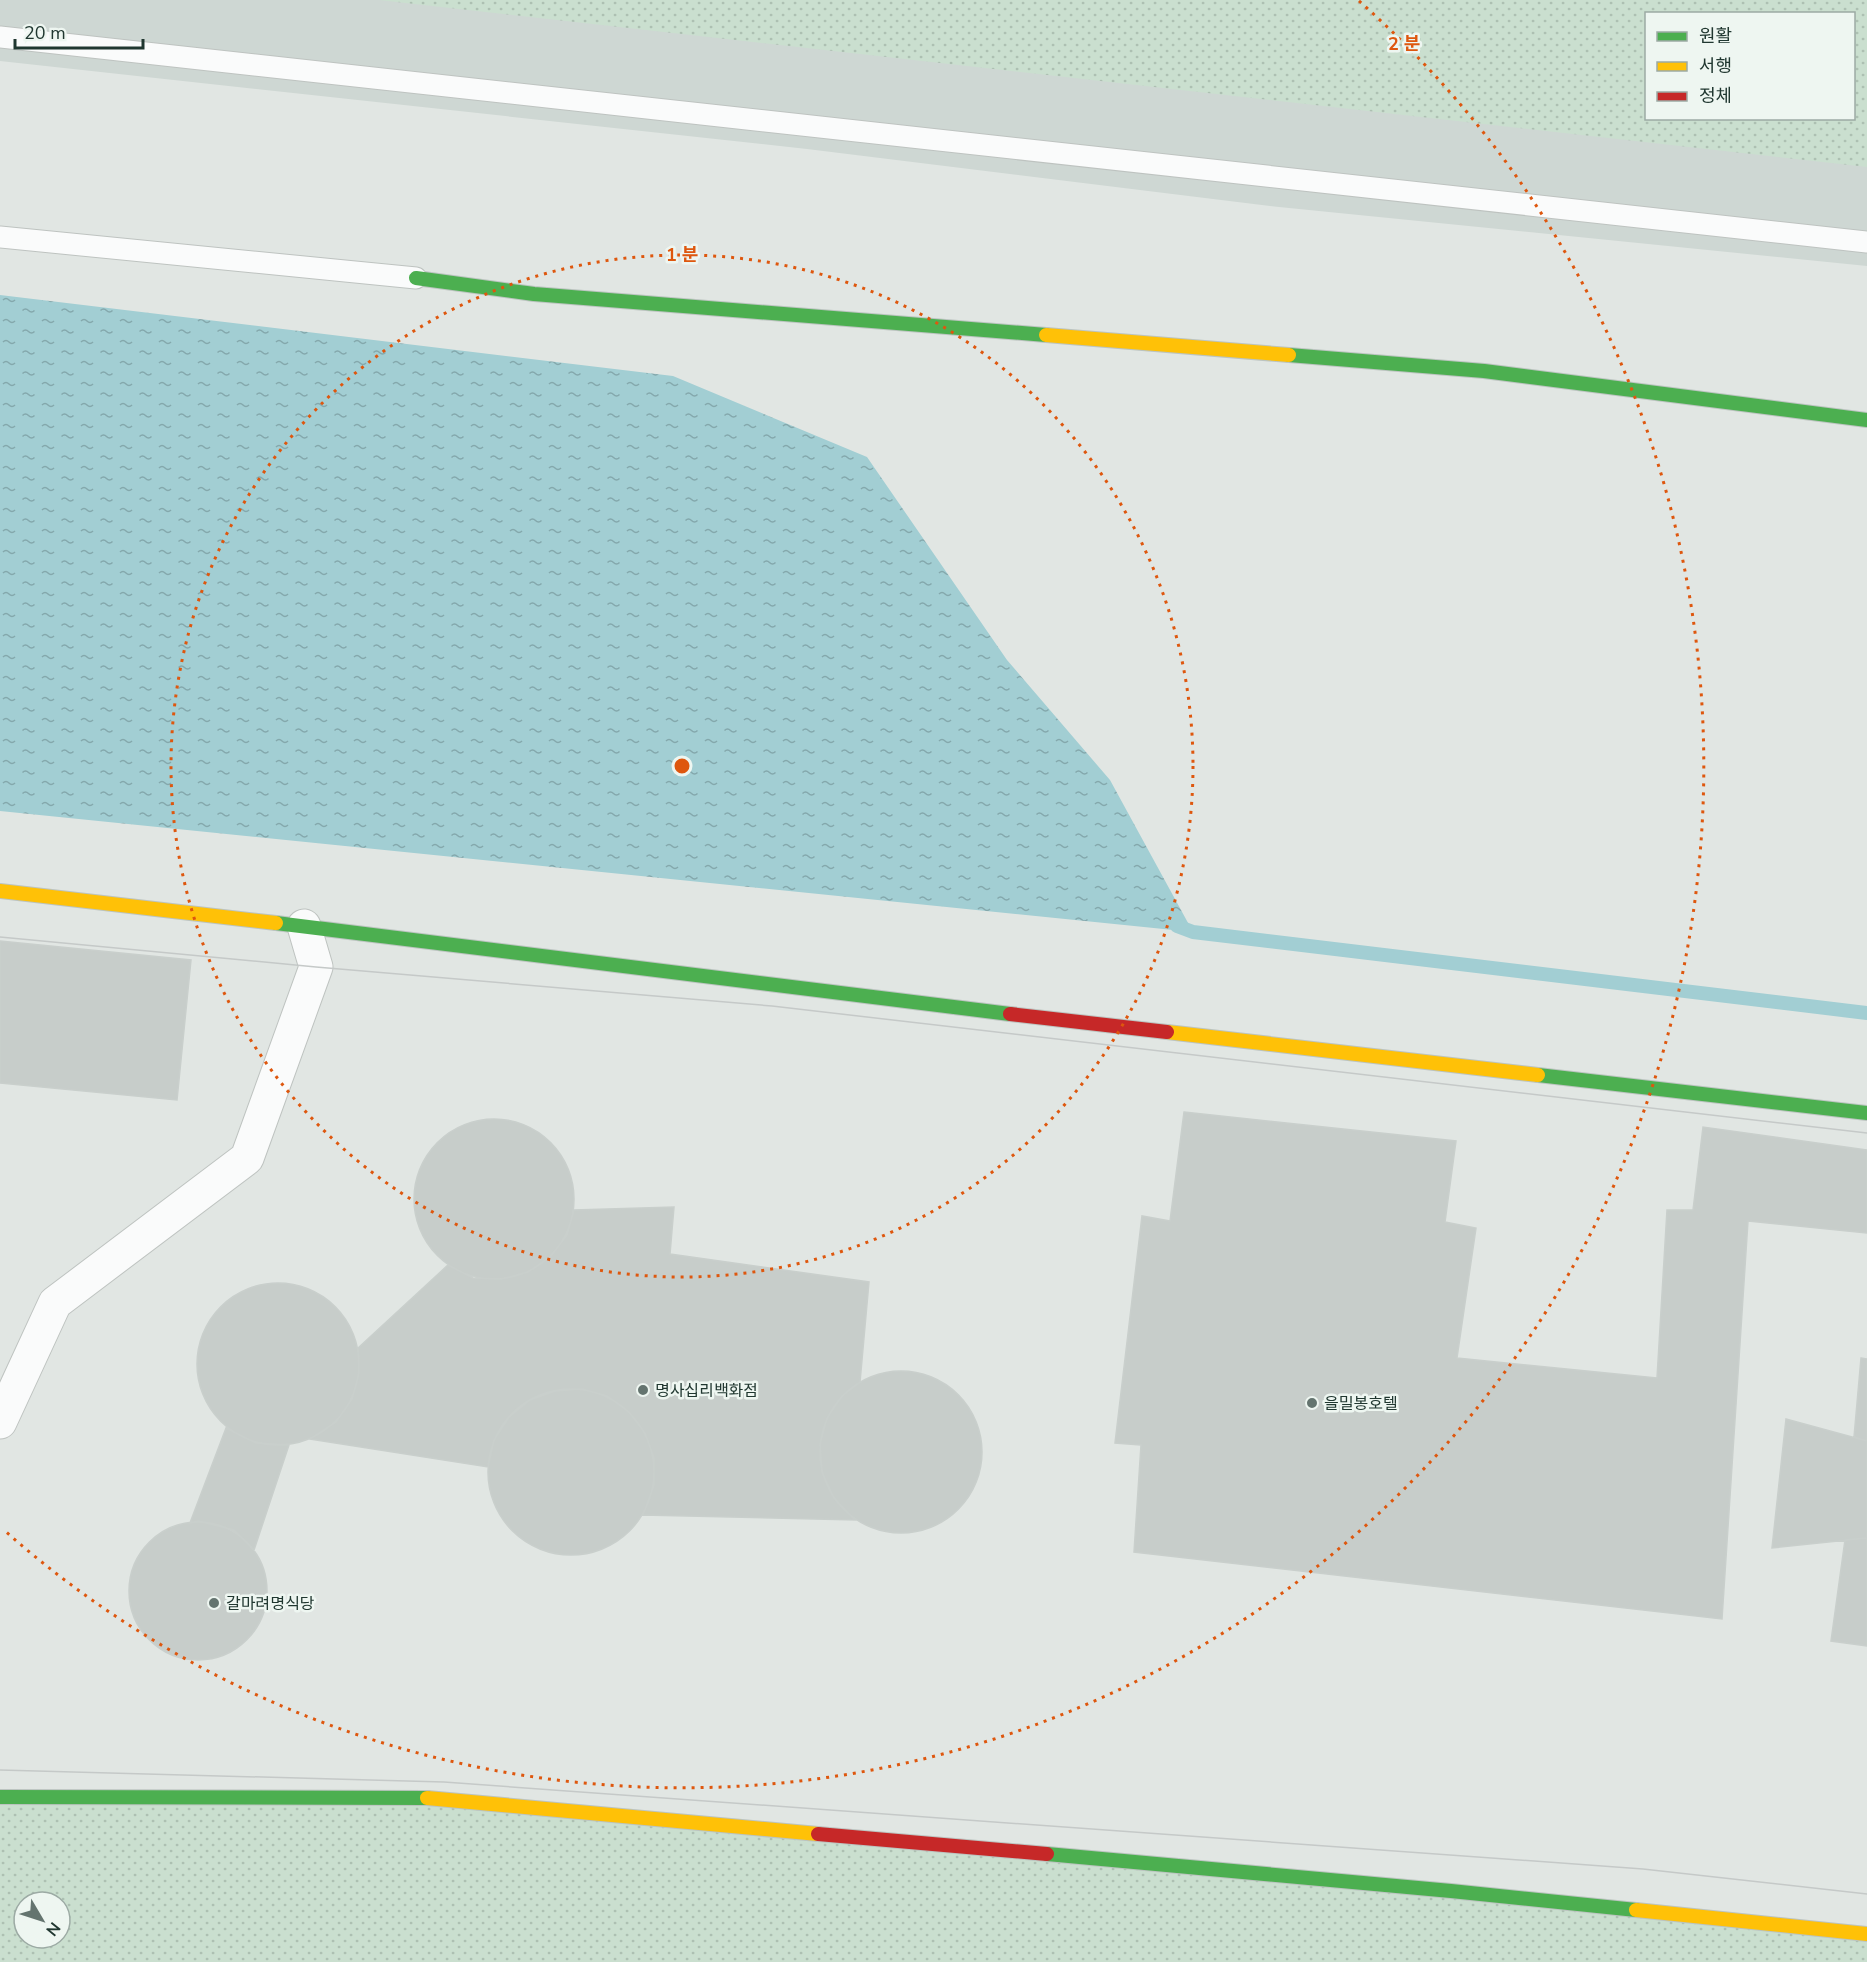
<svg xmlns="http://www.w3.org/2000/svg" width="1867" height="1962" font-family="'Nunito Sans','Noto Sans KR',sans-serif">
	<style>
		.built { fill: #ced7d3; fill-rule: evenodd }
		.green { fill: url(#green-dots); fill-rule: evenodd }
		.water { fill: url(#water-ripples) }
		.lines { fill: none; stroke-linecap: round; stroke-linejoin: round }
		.stream { stroke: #a2ced3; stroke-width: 14 }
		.building { fill: #c7cdca; stroke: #c9cfcc; stroke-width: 1.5 }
		.lane-casing { stroke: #bec3c0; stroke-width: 23 }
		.street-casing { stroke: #bec3c0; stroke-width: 35 }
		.fast-casing { stroke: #bcc4c0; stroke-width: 16 }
		.slow-casing { stroke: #bcc4c0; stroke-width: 16 }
		.jam-casing { stroke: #bcc4c0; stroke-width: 16 }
		.lane { stroke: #fafbfb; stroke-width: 21 }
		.street { stroke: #fafbfb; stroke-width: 33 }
		.fast { stroke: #4caf50; stroke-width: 14 }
		.slow { stroke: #ffc107; stroke-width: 14 }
		.jam { stroke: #c62828; stroke-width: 14 }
		.tram { stroke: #c5c9c8; stroke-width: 1.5 }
		.ring { fill: none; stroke: #de570e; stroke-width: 3; stroke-dasharray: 3 6 }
		.poi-dot { fill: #64746f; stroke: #eef6f1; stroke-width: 2 }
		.labels { text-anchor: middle; stroke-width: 5; stroke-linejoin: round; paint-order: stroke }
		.poi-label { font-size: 16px; fill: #203730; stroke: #eef6f1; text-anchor: start }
		.centre { fill: #de570e; stroke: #eef6f1; stroke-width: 3 }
		.ring-label { font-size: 18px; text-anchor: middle; font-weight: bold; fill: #de570e; stroke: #eef6f1; stroke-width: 5; stroke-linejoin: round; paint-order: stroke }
	</style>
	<defs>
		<pattern id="green-dots" width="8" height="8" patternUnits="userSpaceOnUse" patternTransform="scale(1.5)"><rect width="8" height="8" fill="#cadfcf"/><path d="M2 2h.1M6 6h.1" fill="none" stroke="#adc0b2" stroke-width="1.8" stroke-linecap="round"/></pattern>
		<pattern id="water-ripples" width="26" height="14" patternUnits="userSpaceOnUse" patternTransform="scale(1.5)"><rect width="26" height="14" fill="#a2ced3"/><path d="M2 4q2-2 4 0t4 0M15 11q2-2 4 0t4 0" fill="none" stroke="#84a8ac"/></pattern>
	</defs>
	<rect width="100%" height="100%" fill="#e1e6e3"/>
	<path class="built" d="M0,0H1867V266L1279,207L807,149L0,61ZM1646,14H1854V118H1646Z"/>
	<path class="green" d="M379,0H1867V167ZM1646,14H1854V118H1646Z
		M0,1797L424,1798L1867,1938V1962H0ZM24,1902H60V1938H24Z"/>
	<path class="water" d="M0,295L673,376L867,457L1007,660L1110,780L1193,932L0,811Z"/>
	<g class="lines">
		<path class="stream" d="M1177,926L1193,932L1867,1013"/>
	</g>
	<path class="building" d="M0,941L191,960L177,1100L0,1083Z
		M1184,1112L1456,1141L1445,1222L1476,1228L1457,1358L1657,1378L1667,1210H1693L1703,1127L1867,1150V1233L1748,1221L1722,1619L1134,1552L1141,1445L1115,1443L1142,1216L1170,1221Z
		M414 1199a80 80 0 1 1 160 0a80 80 0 1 1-160 0Z
		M674,1207L670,1254L869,1282L860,1382L842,1396L827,1418L820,1444L822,1472L834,1498L855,1520L643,1515L654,1485V1458L645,1433L629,1412L607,1396L582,1389L555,1391L530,1400L509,1417L494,1440L488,1467L310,1439L336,1422L352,1399L359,1373L358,1348L448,1265L473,1278L501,1279L528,1272L551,1256L567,1235L574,1210Z
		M197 1364a81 81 0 1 1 162 0a81 81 0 1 1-162 0Z
		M1861,1358L1867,1359V1441L1854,1437Z
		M820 1452a81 81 0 1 1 162 0a81 81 0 1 1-162 0Z
		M488 1472a83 83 0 1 1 166 0a83 83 0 1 1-166 0Z
		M1786,1419L1867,1441V1538L1772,1548Z
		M226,1428L256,1443L289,1445L254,1550L234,1530L198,1521L190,1523Z
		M129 1591a69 69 0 1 1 138 0a69 69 0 1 1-138 0Z
		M1867,1538V1646L1831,1641L1845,1540Z"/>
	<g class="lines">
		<defs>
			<path id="lane" d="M0,37L1867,242
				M0,237L416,278"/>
			<path id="street" d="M0,1422L55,1303L247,1158L316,967L304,926"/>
			<path id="fast" d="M416,278L534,294L1046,335
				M1289,355L1484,371L1867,420
				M276,923L1010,1014
				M1538,1075L1867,1113
				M0,1797L427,1798
				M1047,1854L1451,1891L1636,1910"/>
			<path id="slow" d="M1046,335L1289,355
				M0,891L276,923
				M1167,1032L1538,1075
				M427,1798L818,1834
				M1636,1910L1867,1934"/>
			<path id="jam" d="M1010,1014L1167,1032
				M818,1834L1047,1854"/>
		</defs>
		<use href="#lane" class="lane-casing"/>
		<use href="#street" class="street-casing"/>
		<use href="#fast" class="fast-casing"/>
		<use href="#slow" class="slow-casing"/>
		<use href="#jam" class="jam-casing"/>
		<use href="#lane" class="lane"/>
		<use href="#street" class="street"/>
		<use href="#fast" class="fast"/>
		<use href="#slow" class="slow"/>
		<use href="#jam" class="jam"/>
		<path class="tram" d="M0,937L316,967L772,1006L1867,1133
			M0,1770L444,1782L1643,1869L1867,1894"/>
	</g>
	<g class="ring">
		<circle cx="682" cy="766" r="511"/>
		<path d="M1359 1A1021 1021 0 1 1 5 1531"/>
	</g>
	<g class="poi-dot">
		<circle cx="643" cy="1390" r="6"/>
		<circle cx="1312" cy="1403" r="6"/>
		<circle cx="214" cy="1603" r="6"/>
	</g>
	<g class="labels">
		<g class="poi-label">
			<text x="655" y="1396">명사십리백화점</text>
			<text x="1324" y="1409">을밀봉호텔</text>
			<text x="226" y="1609">갈마려명식당</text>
		</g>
	</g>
	<circle cx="682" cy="766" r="9" class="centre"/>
	<g class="ring-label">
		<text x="1404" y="50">2 분</text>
		<text x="682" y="261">1 분</text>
	</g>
	<rect x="1645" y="12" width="210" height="108" fill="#eef6f1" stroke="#9caaa4" stroke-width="1.5"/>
	<rect x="1657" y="32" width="30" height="9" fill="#4caf50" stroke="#9caaa4" stroke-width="1.5"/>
	<text x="1699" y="42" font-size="18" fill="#203730">원활</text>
	<rect x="1657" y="62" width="30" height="9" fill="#ffc107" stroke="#9caaa4" stroke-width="1.5"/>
	<text x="1699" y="72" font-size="18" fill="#203730">서행</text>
	<rect x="1657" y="92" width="30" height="9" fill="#c62828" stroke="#9caaa4" stroke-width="1.5"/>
	<text x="1699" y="102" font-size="18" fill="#203730">정체</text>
	<g transform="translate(42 1920) rotate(129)"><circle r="28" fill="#eef6f1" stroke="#9caaa4" stroke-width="1.5"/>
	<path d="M0-4.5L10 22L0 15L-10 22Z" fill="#64746f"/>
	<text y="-9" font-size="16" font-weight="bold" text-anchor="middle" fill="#203730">N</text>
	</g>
	<path d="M15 39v9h128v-9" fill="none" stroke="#203730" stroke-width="3"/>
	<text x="24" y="39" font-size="18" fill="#203730" stroke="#eef6f1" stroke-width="4.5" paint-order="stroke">20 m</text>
</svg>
